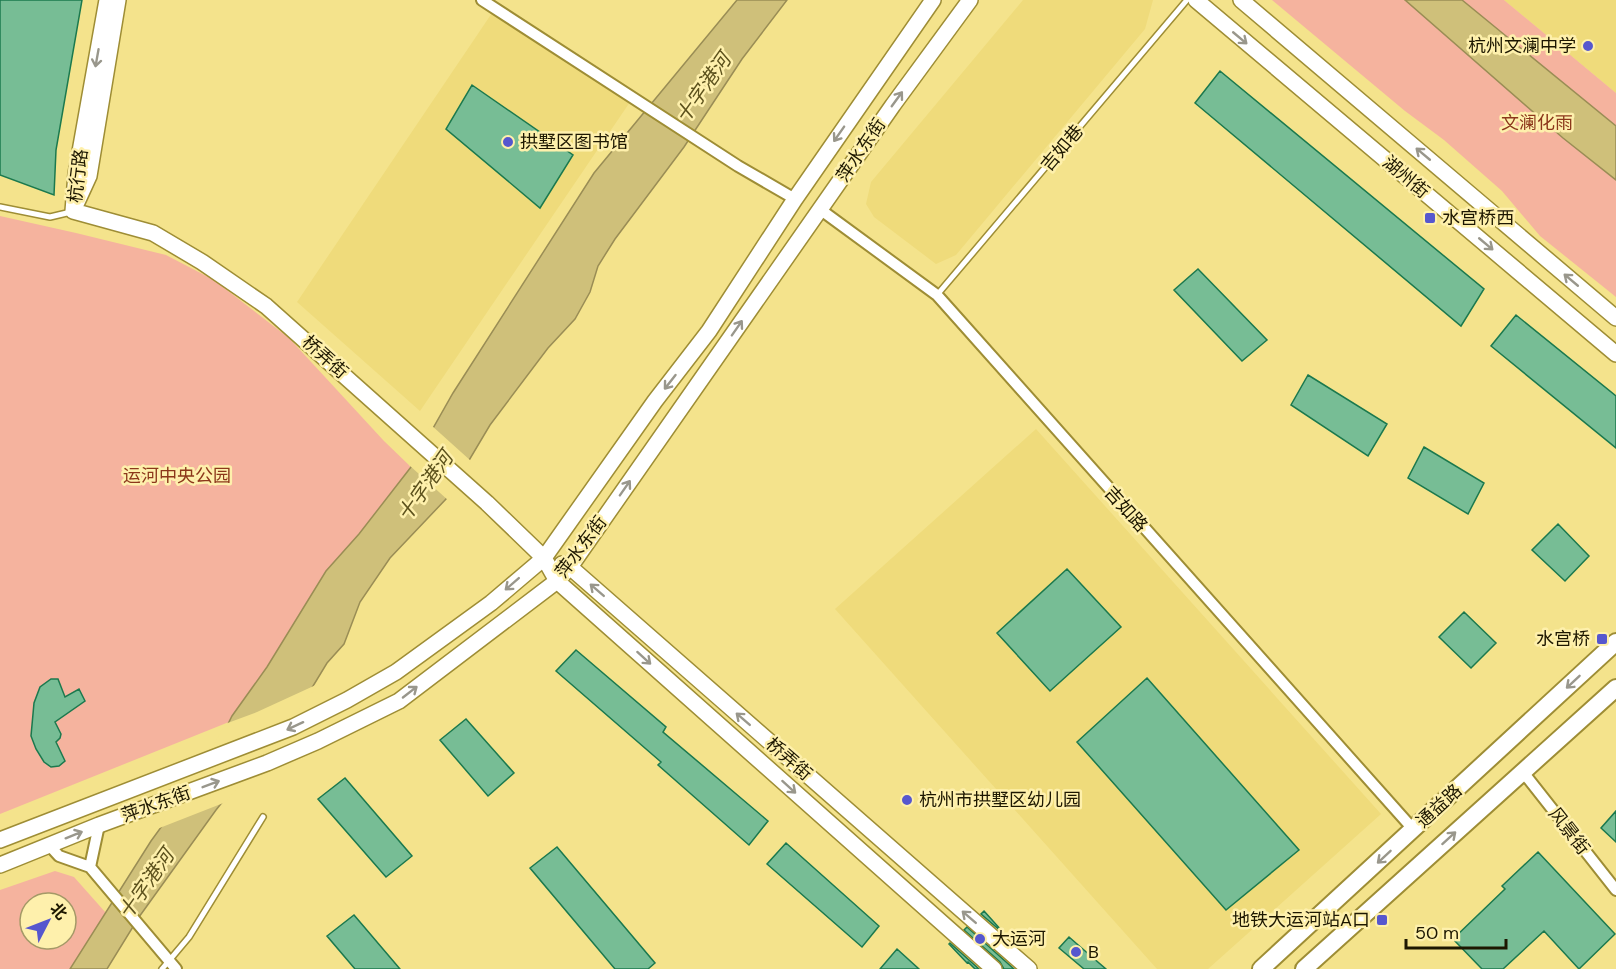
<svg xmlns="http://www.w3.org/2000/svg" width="1616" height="969" font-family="'DM Sans','Noto Sans SC',sans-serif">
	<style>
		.built { fill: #efdb7b }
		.green { fill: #f5b39e; fill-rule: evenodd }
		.water { fill: #cfc07a; stroke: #9a8d55; stroke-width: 1.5 }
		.pier { fill: #f4e38c }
		.building { fill: #77bd95; stroke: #1b794e; stroke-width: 1.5 }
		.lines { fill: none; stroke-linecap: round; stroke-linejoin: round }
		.lane-casing { stroke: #9e8d35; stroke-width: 8 }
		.street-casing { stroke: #9e8d35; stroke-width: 14 }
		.secondary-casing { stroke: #9e8d35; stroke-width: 18 }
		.primary-casing { stroke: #9e8d35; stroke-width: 20 }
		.lane { stroke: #fff; stroke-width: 5 }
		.street { stroke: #fff; stroke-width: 10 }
		.secondary { stroke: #fff; stroke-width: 15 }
		.primary { stroke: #fff; stroke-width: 16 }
		.oneway { stroke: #99978c }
		.poi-dot { fill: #5657ce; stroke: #fef0ac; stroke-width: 2 }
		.labels { text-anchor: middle; stroke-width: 5; stroke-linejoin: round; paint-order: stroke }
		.poi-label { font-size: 18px; fill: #1d1700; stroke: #fef0ac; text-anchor: start }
		.park-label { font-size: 18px; fill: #8c371b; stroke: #fef0ac }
		.street-label { font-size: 18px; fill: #1d1700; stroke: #fef0ac }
		.water-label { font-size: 20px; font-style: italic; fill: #5d521d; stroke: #fef0ac }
	</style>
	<rect width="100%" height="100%" fill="#f4e38c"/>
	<path class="built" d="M1023,0H1153L1145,29L956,255L936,264L874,217L866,204L871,182Z
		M1504,0H1616V93Z
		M492,13L630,102L420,411L297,302Z
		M1036,429L1381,814L1208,969H1157L835,609Z"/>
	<path class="green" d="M1272,0H1504L1616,93V297L1540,236L1502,191L1444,140L1405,111Z
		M0,216L76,233L166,255L214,280L289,338L384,441L411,467L359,534L326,571L267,667L229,722L0,814Z
		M55,871L74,877L106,913L70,969H0V890ZM30,903H66V939H30Z"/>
	<path class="water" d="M737,0H787L742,59L684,147L615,239L598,266L590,292L575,319L548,348L490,425L446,499L390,558L360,602L344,644L327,663L307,696L216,810L139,917L107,969H70L151,841L210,760L232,716L267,667L326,571L359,534L411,467L453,393L594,173Z
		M1405,0H1462L1616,126V180L1563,138Z"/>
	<path class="pier" d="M431,425L471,461L449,501L409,465Z
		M318,684L309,697L226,802L157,829L207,758L225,724L257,712Z"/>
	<path class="building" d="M0,0H82L56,150L54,195L0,175Z
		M1220,71L1484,289L1461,326L1195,103Z
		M472,85L573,155L540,208L446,129Z
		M1198,269L1267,340L1242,361L1174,290Z
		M1516,315L1616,396V448L1491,346Z
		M1308,375L1387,424L1368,456L1291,405Z
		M1424,447L1484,483L1468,514L1408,478Z
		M1558,524L1589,556L1565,581L1532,550Z
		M1067,569L1121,627L1050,691L997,633Z
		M1464,612L1496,643L1471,668L1439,637Z
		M576,650L666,727L663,732L768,821L749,845L658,765L661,762L556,671Z
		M1147,678L1299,850L1226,910L1077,742Z
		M51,679H58L65,697L79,689L85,701L55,722L61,734L60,738L56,742L65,761L59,766L51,767L44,762L36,749L31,736L34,703L40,687Z
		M466,719L514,773L488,796L440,740Z
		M345,778L412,856L386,877L318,799Z
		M1616,811V842L1601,828Z
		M786,843L879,926L862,947L767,864Z
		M557,847L655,963L648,969H615L530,868Z
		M1538,852L1615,934L1579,969L1544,931L1503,969H1482L1453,939L1505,889L1502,886Z
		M984,911L1002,931V932L981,914Z
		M354,915L400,969H355L327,936Z
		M967,927L1014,969H1004L1000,962L964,930Z
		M1069,937L1092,957L1106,969H1084L1059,948Z
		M950,943L979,969H975L968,962L967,963L949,944Z
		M897,949L919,969H880Z"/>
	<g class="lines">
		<defs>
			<path id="lane" d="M0,207L50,217L71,212
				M937,295L1187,0
				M162,969L189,937L263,817"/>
			<path id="street" d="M482,0L738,166L795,199
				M821,210L937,295L1413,829
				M1523,772L1616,890
				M49,845L59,856L90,867L176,969
				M90,867L99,825"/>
			<path id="secondary" d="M107,0L76,174L73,211L89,176L118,0
				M1196,0L1616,354
				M1241,0L1616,318
				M73,211L153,233L202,262L266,306L487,503L544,558L557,581L994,969
				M562,564L570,567L1029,969
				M0,840L293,727L347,700L396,672L491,603L544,558L655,401L709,331L795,199L933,0
				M0,865L99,825L267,763L318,741L399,701L557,581L570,567L893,105L970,0"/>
			<path id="primary" d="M1261,969L1616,642
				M1304,969L1616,688"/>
		</defs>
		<use href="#lane" class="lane-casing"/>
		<use href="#street" class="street-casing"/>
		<use href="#secondary" class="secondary-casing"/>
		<use href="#primary" class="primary-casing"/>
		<use href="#lane" class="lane"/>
		<use href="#street" class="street"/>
		<use href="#secondary" class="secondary"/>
		<use href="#primary" class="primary"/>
	</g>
	<defs><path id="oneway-shaft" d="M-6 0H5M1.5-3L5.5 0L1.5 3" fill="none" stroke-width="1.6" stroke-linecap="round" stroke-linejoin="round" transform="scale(1.5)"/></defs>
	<g class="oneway">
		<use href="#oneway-shaft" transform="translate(1240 38) rotate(40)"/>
		<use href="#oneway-shaft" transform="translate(97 58) rotate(100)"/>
		<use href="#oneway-shaft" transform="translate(897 99) rotate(-54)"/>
		<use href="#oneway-shaft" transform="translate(839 134) rotate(125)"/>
		<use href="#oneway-shaft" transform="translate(1423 154) rotate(-140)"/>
		<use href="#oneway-shaft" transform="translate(1486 244) rotate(40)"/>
		<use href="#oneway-shaft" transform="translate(1571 280) rotate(-140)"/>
		<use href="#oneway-shaft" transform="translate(737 328) rotate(-55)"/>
		<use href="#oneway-shaft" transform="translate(670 382) rotate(128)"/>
		<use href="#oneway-shaft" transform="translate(625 488) rotate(-55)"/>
		<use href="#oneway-shaft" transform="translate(512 584) rotate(139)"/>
		<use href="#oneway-shaft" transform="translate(597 590) rotate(-139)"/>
		<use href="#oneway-shaft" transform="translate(644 658) rotate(42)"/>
		<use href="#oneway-shaft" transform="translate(1573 682) rotate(137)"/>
		<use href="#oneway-shaft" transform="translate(410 692) rotate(-38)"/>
		<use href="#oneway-shaft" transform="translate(743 719) rotate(-139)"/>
		<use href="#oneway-shaft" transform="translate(295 726) rotate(155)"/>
		<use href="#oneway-shaft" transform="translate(211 784) rotate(-21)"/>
		<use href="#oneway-shaft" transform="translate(789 787) rotate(42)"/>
		<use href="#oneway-shaft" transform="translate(74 835) rotate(-22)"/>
		<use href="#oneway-shaft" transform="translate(1449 838) rotate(-42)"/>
		<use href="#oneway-shaft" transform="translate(1384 857) rotate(137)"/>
		<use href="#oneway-shaft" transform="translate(969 917) rotate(-139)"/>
	</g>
	<g class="poi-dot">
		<circle cx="1588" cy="46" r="6"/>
		<circle cx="508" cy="142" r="6"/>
		<rect x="1424" y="212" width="12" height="12" rx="3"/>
		<rect x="1596" y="633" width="12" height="12" rx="3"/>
		<circle cx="907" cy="800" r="6"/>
		<rect x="1376" y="914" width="12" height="12" rx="3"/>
		<circle cx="980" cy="939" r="6"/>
		<circle cx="1076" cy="952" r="6"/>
	</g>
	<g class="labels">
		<g class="poi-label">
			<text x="1576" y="52" text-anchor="end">杭州文澜中学</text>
			<text x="520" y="148">拱墅区图书馆</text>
			<text x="1442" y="224">水宫桥西</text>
			<text x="1590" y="645" text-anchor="end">水宫桥</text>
			<text x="919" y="806">杭州市拱墅区幼儿园</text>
			<text x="1370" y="926" text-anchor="end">地铁大运河站A口</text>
			<text x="992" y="945">大运河</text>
			<text x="1088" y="958">B</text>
		</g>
		<g class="park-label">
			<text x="1537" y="129">文澜化雨</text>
			<text x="177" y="482">运河中央公园</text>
		</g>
		<g class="street-label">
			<text transform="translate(1062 148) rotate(-50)" y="6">吉如巷</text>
			<text transform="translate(861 150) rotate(-56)" y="6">萍水东街</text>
			<text transform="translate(78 176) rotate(-83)" y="6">杭行路</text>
			<text transform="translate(1406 177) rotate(40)" y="6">湖州街</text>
			<text transform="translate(325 357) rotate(42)" y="6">桥弄街</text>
			<text transform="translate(1126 509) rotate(48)" y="6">吉如路</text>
			<text transform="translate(581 547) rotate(-53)" y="6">萍水东街</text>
			<text transform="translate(789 759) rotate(41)" y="6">桥弄街</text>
			<text transform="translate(156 804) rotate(-20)" y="6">萍水东街</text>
			<text transform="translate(1439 806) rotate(-43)" y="6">通益路</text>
			<text transform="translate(1569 831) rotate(52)" y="6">风景街</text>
		</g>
		<g class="water-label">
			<text transform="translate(703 88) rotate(-55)" y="7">十字港河</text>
			<text transform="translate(425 486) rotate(-55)" y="7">十字港河</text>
			<text transform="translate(146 884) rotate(-55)" y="7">十字港河</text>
		</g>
	</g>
	<g transform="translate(48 921) rotate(48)"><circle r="28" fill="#fef0ac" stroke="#a49967" stroke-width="1.5"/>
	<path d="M0-4.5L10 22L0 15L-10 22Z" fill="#5657ce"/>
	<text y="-9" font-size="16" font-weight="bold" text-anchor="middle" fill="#1d1700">北</text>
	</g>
	<path d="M1406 939v9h100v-9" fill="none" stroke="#1d1700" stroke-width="3"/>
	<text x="1415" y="939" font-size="18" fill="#1d1700" stroke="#fef0ac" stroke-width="4.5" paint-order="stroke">50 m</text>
</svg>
